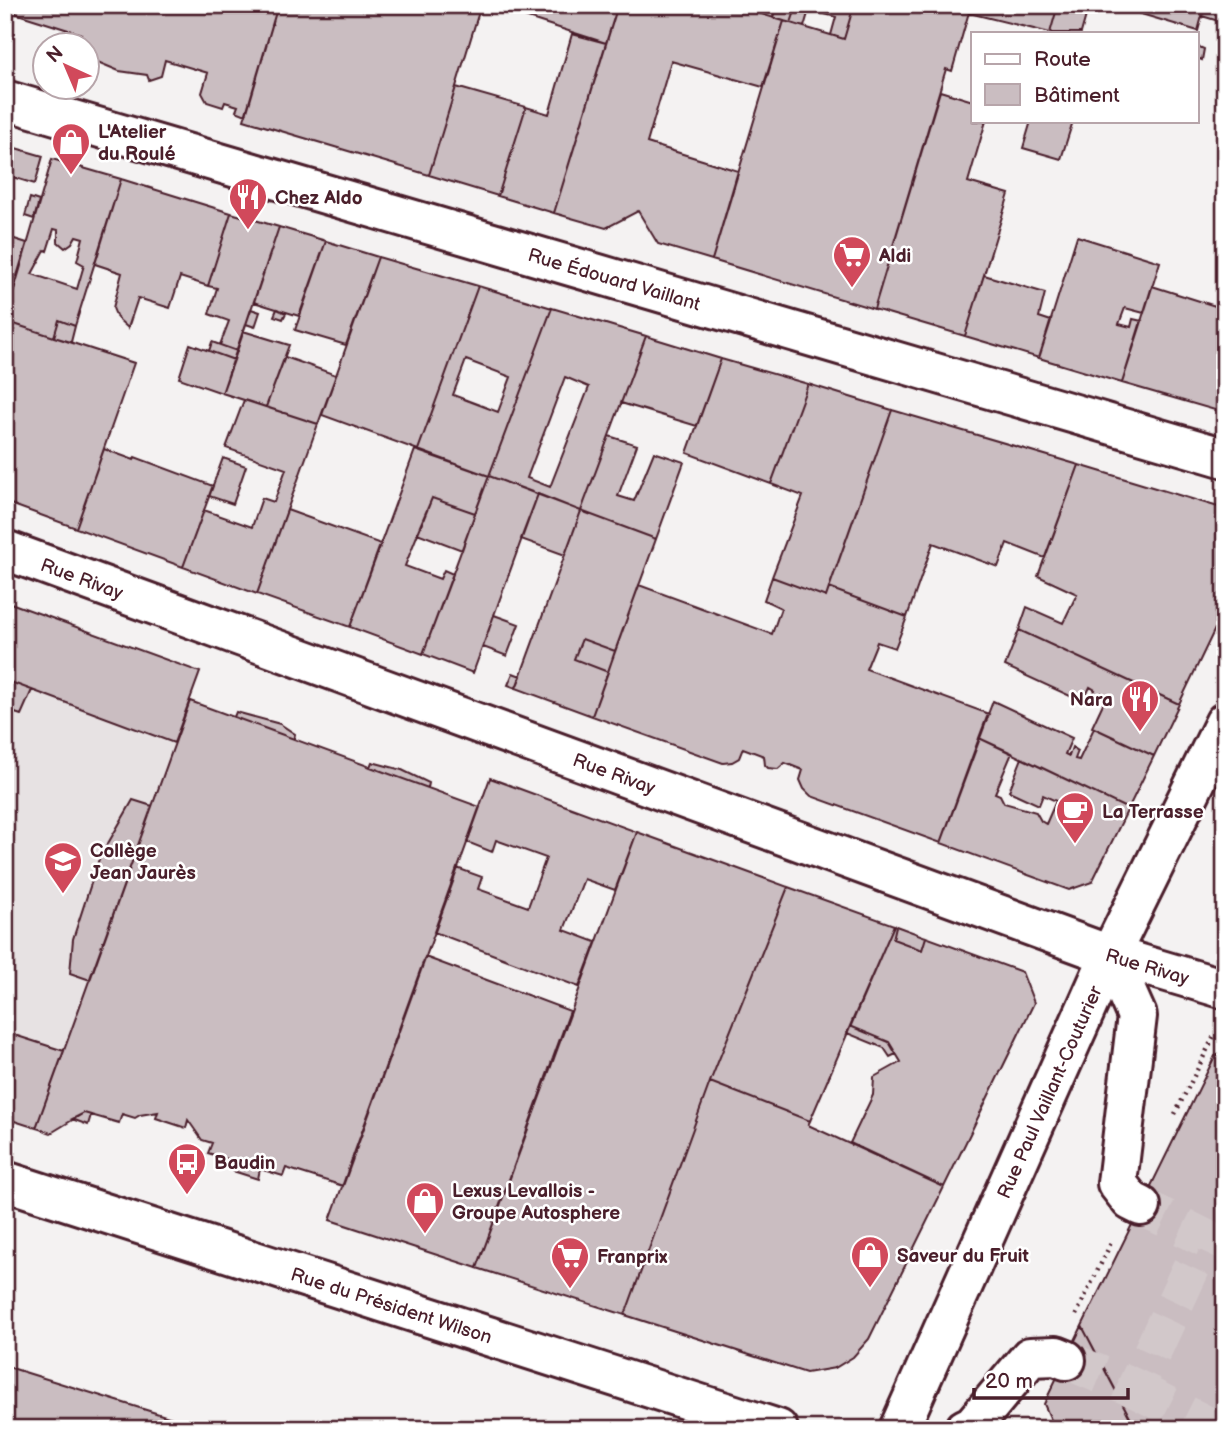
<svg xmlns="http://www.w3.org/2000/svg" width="1230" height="1434" font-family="'Balsamiq Sans',sans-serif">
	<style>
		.built { fill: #e7e2e3 }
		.building { fill: #cabdc1; stroke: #4a1f2b; stroke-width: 2; fill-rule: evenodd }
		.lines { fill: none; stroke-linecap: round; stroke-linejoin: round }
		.minor-tunnel { stroke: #d2c8ca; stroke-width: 38; stroke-dasharray: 38 19; stroke-linecap: butt }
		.minor-casing { stroke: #4a1f2b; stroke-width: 44 }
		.path { stroke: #4a1f2b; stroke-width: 4.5; stroke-dasharray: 2 5; stroke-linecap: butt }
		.minor { stroke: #fff; stroke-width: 38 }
		.labels { text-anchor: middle; stroke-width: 5; stroke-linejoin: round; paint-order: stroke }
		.poi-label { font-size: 19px; font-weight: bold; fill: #4a1f2b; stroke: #fff; text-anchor: start }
		.street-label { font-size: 19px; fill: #4a1f2b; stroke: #fff }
	</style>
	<rect width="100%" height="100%" fill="#f4f2f2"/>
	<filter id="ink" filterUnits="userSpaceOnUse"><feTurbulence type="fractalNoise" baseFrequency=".0143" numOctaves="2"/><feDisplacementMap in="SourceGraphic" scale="14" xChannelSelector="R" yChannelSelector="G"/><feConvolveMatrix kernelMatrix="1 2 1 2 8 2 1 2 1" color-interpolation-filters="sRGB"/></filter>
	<g filter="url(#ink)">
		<path class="built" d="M5,601L200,671L39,1129L5,1118Z"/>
		<path class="building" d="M5,5H278L246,115L236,111L238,106L225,102L223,107L207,102L202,93L208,73L165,60L161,76L149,80L147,75L119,71L88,58V46H78L81,34L5,10Z
			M278,5H481L429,175L244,120Z
			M487,5H618L606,43Z
			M618,5H732L784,21L763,87L671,61L647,143L738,171L712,260L658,244L638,211L606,228L554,213Z
			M737,5H750L749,11L736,7Z
			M776,5H797L791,23L773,18Z
			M797,5H854L844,39L831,35L836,17L809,10L804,27L791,23Z
			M854,5H971L952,71L946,69L874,309L712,260L784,21L844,39Z
			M971,5H1058L1050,33L969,13Z
			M1058,5H1089L1081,33H1050Z
			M1111,5H1205L1198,31Z
			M1205,5H1225V23L1202,16Z
			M572,34L606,43L554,213L498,196L526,107L549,114Z
			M1197,46L1204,49L1202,60L1197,58Z
			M456,87L526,107L498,196L429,175Z
			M940,91L973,101V121H986L968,182L1009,194L965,336L874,309Z
			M1031,121H1073L1061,159L1023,148Z
			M5,145L43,156L35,184L9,176L5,190Z
			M52,159L121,179L75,326L59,320L54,337L5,321ZM54,229L58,230V242L65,248L72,243L76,236L83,238L77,261L84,265L77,289L32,274L45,250L47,251Z
			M121,179L231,213L208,286L180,277L170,308L138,298L128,328L117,318L113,308L122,273L95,264Z
			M30,198L39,201L34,219L25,216Z
			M231,213L279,227L237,351L220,345L229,321L209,314L217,288L208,286Z
			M279,227L326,241L299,316L254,302Z
			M5,236L27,243L5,315Z
			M1077,236L1160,262L1144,313L1125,308L1119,324L1131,327L1133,319L1142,321L1122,383L1039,358Z
			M326,241L378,257L346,345L295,330Z
			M378,257L478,286L418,450L322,415Z
			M984,275L1045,293L1039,317L1051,321L1039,358L965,336Z
			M478,286L552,308L489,476L418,450ZM466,360L511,377L498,412L453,395Z
			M1152,286L1225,309V413L1122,383Z
			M552,308L646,336L581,511L489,476ZM565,377L589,387L550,487L527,478Z
			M251,309L260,312L255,327L246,324Z
			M277,309L286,313L283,319L274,316Z
			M59,320L75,326L71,342L54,337Z
			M5,321L134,363L76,528L5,502Z
			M243,331L289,345L266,407L222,393Z
			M646,336L721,359L697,426L621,403Z
			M212,342L237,351L234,360L209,351Z
			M190,344L234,360L222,393L179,378Z
			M285,357L336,375L318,424L266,407Z
			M721,359L808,384L771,484L687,453Z
			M808,384L892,410L826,597L772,577L803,496L771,484Z
			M244,400L318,424L257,594L183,567L204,510L252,527L262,498L274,502L286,469L226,448Z
			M892,410L1079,465L1045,558L1007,543L998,567L933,543L907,617L829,588Z
			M609,436L637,445L618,496L634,501L654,452L684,462L656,539L581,511Z
			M104,449L134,460L135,457L213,486L183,567L76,528Z
			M415,450L489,476L475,513L432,498L405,566L440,579L444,570L453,574L423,654L350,627Z
			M223,458L246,466L233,504L209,496Z
			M1079,465L1225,509V608L1179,704L1019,630L1027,607L1063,623L1077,594L1038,576Z
			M489,476L538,494L473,673L423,654Z
			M538,494L581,511L565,555L521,539Z
			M432,498L475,513L462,550L417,533Z
			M287,510L381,544L350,627L257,594Z
			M581,511L656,539L615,651L582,639L574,659L608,672L592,716L516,688Z
			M772,577L826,597L829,588L907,617L895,648L877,642L866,669L989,714L941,843L811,796L804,789L800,780L803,770L785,763L778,769L768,768L765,765L764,756L743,748L739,758L732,762L723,763L592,716L639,585L772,634L781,608L764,600Z
			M5,601L200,672L174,743L5,680Z
			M494,615L519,624L507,656L483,647Z
			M1019,630L1179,704L1154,756L1092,727L1107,695L1102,693L1098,698L1092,696L1095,690L1090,687L1083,702L1005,666Z
			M582,639L615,651L608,672L574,659Z
			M513,673L521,676L516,688L508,685Z
			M5,680L32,690L21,715L6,710L5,712Z
			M190,701L480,807L343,1186L286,1168L283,1176L208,1153L212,1143L202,1140L188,1120L186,1128L156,1118L158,1112L140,1115L135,1118L122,1114L119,1123L84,1113L51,1133L36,1128Z
			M993,701L1072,738L1065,754L1069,756L1072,747L1078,751L1075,759L1079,760L1094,728L1154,756L1128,809L979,738Z
			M236,712L280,724L295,734L294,739L234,717Z
			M979,738L1012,753L995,793L1000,795L1004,803L1036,812L1041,821L1046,824L1056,801L1043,795L1039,805L1009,791L1022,758L1128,809L1092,882L1069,890L941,843Z
			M372,762L402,770L429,783L428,788L370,767Z
			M490,778L637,832L615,890L584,879L564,930L596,942L579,987L434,932L457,868L482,877L478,889L528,907L546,858L496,840L492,852L467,842Z
			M133,800L152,806L90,980L70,973L73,939L99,859Z
			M637,832L788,887L710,1082L625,1315L477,1268Z
			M788,887L894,925L810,1121L710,1082Z
			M894,925L896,926L893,939L922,950L926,937L1022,972L1034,1003L944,1187L850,1143L873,1095L874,1077L901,1062L889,1042L850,1026Z
			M896,926L926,937L922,950L893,939Z
			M425,957L570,1011L477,1268L330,1220Z
			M850,1026L889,1042L896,1054L890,1057L884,1048L847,1033Z
			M5,1032L64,1051L36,1128L5,1118Z
			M1225,1052V1324L1222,1330L1225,1335V1429H1136L1082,1326L1215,1056Z
			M710,1082L810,1121L808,1125L944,1187L869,1339L853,1357L835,1368L806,1373L625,1315Z
			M84,1113L91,1115L88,1125L72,1119Z
			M236,1161L260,1169L258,1179L233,1171Z
			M1082,1326L1109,1378L1136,1429H1055L1044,1404Z
			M5,1366L204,1428L5,1429Z"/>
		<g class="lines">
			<path class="minor-tunnel" d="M1066,1360L1135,1389L1205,1238L1141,1206
				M1135,1389L1215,1429"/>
			<defs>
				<g id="minor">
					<path id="s1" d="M5,100L1225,458"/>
					<path id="s2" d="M5,550L1110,955L1225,989"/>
					<path d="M1110,955L1137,1016L1117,1183L1131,1201L1141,1206"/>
					<path id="s3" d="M5,1181L778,1429"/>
					<path id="s4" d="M899,1429L1110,955L1225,722"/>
					<path d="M965,1429L973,1425L1030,1357L1056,1356L1066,1360"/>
				</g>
			</defs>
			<use href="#minor" class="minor-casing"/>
			<path class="path" d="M1175,1114L1215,1034
				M1076,1315L1112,1241"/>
			<use href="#minor" class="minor"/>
		</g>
	</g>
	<defs>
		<symbol id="shop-pin" viewBox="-11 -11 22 30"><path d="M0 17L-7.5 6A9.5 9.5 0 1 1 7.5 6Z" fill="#d1495b" stroke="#fff"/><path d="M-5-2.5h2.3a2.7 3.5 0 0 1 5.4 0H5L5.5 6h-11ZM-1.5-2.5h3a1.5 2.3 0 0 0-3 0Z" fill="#fff"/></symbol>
		<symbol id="restaurant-pin" viewBox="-11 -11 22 30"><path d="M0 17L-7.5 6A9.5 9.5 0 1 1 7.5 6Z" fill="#d1495b" stroke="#fff"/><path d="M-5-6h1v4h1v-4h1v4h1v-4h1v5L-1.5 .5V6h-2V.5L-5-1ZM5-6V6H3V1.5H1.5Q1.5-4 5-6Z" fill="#fff"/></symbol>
		<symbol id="supermarket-pin" viewBox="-11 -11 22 30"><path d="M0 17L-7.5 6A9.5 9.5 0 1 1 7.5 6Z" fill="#d1495b" stroke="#fff"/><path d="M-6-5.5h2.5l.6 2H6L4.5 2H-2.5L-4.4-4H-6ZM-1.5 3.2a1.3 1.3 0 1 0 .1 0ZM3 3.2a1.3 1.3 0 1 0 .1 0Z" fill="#fff"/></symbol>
		<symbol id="cafe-pin" viewBox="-11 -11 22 30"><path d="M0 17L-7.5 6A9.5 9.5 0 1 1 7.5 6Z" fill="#d1495b" stroke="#fff"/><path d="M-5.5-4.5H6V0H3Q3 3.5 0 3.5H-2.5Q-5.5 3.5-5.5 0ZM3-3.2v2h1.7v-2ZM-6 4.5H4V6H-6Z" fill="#fff"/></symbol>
		<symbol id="school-pin" viewBox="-11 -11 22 30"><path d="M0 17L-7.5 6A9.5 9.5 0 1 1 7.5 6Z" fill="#d1495b" stroke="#fff"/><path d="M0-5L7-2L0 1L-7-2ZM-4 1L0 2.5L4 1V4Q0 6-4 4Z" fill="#fff"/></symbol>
		<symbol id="bus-pin" viewBox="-11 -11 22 30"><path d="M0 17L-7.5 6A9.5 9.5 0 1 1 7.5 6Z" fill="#d1495b" stroke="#fff"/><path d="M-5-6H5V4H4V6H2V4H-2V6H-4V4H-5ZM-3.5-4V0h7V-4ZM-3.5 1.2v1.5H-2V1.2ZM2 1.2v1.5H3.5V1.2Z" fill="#fff"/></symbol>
	</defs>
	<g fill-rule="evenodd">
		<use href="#shop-pin" x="49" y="120" width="44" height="60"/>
		<use href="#restaurant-pin" x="226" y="175" width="44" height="60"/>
		<use href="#supermarket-pin" x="830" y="233" width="44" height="60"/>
		<use href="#restaurant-pin" x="1118" y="677" width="44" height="60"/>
		<use href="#cafe-pin" x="1053" y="789" width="44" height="60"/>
		<use href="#school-pin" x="41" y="839" width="44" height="60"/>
		<use href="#bus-pin" x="165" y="1140" width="44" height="60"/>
		<use href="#shop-pin" x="403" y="1179" width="44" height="60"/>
		<use href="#shop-pin" x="848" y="1233" width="44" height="60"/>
		<use href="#supermarket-pin" x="548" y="1234" width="44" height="60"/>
	</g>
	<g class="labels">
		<g class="poi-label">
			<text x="98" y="138">L'Atelier<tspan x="98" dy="22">du Roulé</tspan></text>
			<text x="275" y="204">Chez Aldo</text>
			<text x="879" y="262">Aldi</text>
			<text x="1113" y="706" text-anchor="end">Nara</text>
			<text x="1102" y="818">La Terrasse</text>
			<text x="90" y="857">Collège<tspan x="90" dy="22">Jean Jaurès</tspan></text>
			<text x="214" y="1169">Baudin</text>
			<text x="452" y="1197">Lexus Levallois -<tspan x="452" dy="22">Groupe Autosphere</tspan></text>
			<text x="897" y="1262">Saveur du Fruit</text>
			<text x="597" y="1263">Franprix</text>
		</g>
		<g class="street-label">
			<text dy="7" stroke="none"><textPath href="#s1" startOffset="635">Rue Édouard Vaillant</textPath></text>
			<text dy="7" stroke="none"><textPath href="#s2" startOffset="82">Rue Rivay</textPath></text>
			<text dy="7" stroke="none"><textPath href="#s2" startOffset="649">Rue Rivay</textPath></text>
			<text dy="7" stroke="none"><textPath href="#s2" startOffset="1216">Rue Rivay</textPath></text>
			<text dy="7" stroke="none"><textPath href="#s4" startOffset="369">Rue Paul Vaillant-Couturier</textPath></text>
			<text dy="7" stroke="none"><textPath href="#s3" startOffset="406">Rue du Président Wilson</textPath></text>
		</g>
	</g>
	<rect width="1230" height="1434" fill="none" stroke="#fff" stroke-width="28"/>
	<rect x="14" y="14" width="1202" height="1406" fill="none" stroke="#4a1f2b" stroke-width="2.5" filter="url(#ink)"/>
	<rect x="971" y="32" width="228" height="91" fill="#ffffff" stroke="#b7a5aa" stroke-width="2"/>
	<rect x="985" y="54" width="35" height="10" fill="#ffffff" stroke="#b7a5aa" stroke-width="2"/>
	<text x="1034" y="66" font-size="21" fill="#4a1f2b">Route</text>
	<rect x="985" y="84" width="35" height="21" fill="#cabdc1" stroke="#b7a5aa" stroke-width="2"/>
	<text x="1034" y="102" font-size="21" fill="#4a1f2b">Bâtiment</text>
	<g transform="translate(66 66) rotate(316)"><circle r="33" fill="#ffffff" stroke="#b7a5aa" stroke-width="2"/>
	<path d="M0-5L12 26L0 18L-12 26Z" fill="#d1495b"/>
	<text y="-10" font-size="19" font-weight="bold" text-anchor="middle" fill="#4a1f2b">N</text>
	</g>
	<path d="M974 1388v10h154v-10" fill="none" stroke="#4a1f2b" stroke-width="3.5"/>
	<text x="985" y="1388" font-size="21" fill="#4a1f2b" stroke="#ffffff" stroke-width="5" paint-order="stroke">20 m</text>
</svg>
